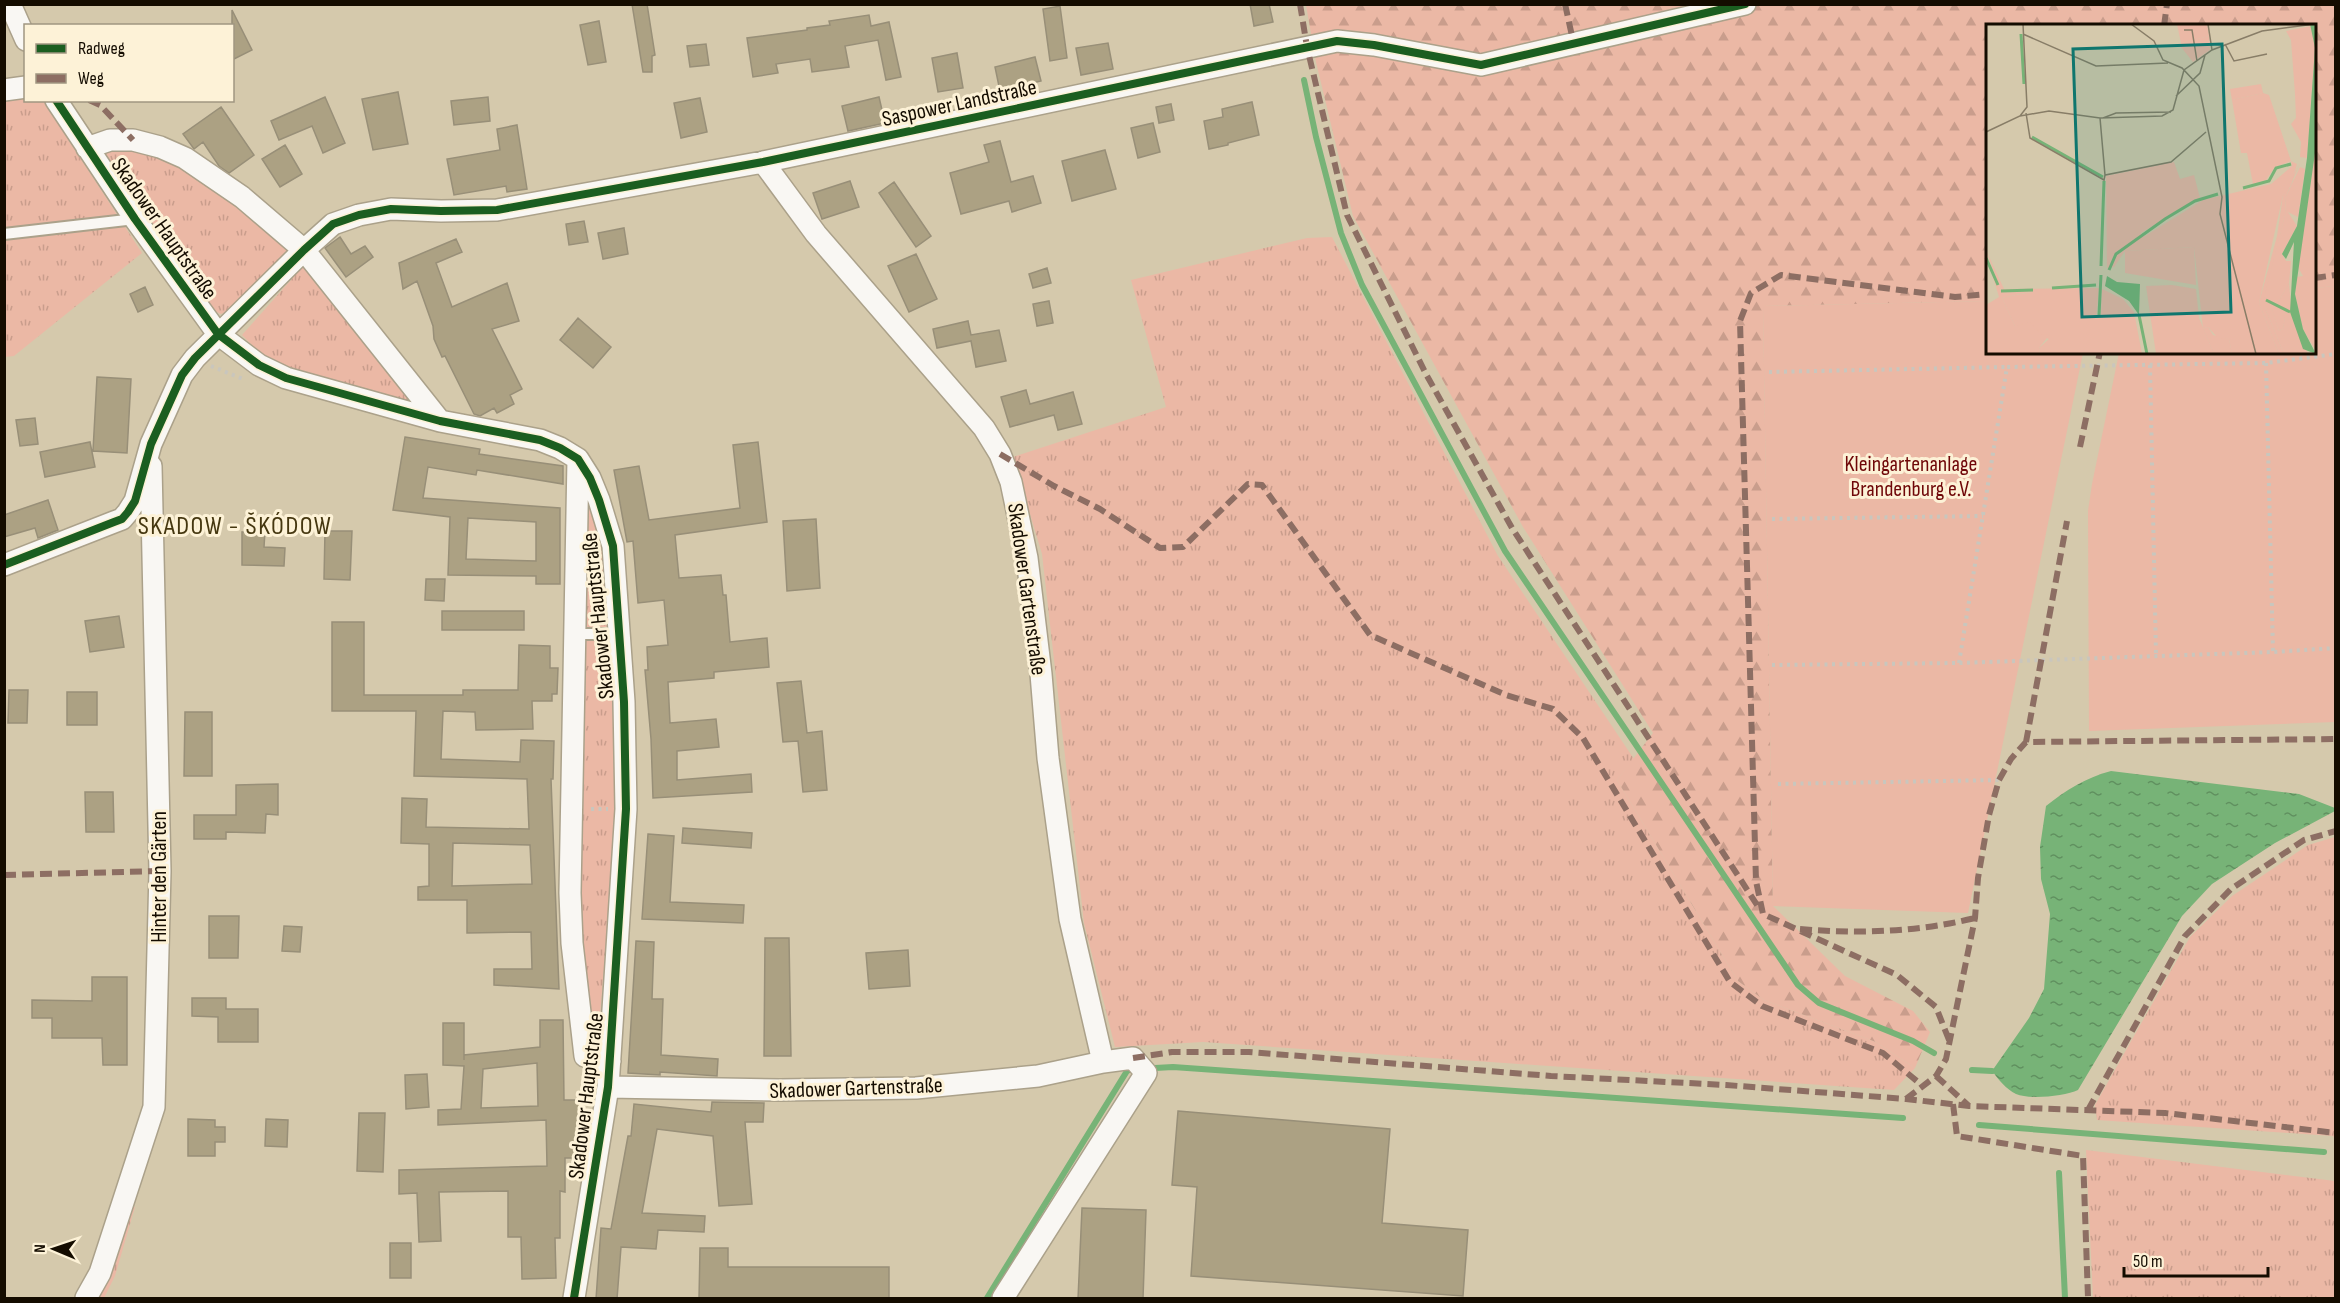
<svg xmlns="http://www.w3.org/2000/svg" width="2340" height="1303" font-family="'Sofia Sans Condensed',sans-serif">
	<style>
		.grass { fill: url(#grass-tufts) }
		.forest { fill: url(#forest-firs) }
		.garden { fill: #ebb8a5 }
		.water { fill: url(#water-ripples) }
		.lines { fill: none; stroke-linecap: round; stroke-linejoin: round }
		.stream { stroke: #77b377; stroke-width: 6 }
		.building { fill: #aca183; stroke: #988f78; stroke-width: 1.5; fill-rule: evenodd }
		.service-casing { stroke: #aba18a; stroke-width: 14 }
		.minor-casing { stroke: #aba18a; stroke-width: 24 }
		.path { stroke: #c9c6bd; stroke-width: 4; stroke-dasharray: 3 4.5; stroke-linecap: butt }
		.service { stroke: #f9f7f3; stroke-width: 10 }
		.minor { stroke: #f9f7f3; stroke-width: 21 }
		.quiet { stroke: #8d6e63; stroke-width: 6; stroke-dasharray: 12 6; stroke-linecap: butt }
		.cycleway-casing { stroke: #fdf2d7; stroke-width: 11 }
		.cycleway { stroke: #1b5e20; stroke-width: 8 }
		.labels { text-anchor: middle; stroke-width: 6; stroke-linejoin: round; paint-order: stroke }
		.street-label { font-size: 22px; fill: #140c00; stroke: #fdf2d7 }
		.park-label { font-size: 22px; fill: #6f0708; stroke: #fdf2d7 }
		.quarter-label { font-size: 26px; letter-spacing: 1.5px; fill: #453710; stroke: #fdf2d7 }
		.inset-river { fill: none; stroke: #77b377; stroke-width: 3 }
		.inset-road { fill: none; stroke: #887d67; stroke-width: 1.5 }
		.view { fill: #0f766e; fill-opacity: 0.15; stroke: #0f766e; stroke-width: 3 }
		.inset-edge { fill: none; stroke: #140c00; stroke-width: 3 }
	</style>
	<defs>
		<pattern id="grass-tufts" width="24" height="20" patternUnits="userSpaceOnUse" patternTransform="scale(1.5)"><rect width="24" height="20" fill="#ebb8a5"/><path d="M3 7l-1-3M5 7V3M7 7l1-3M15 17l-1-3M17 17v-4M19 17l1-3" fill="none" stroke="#c99d8c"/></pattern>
		<pattern id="forest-firs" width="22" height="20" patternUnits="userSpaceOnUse" patternTransform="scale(1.5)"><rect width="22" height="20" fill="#ebb8a5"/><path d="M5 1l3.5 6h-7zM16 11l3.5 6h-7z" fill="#c99d8c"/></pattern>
		<pattern id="water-ripples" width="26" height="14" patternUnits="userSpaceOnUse" patternTransform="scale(1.5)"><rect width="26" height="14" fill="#77b377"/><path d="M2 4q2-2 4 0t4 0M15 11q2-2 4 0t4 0" fill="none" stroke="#60905f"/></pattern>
	</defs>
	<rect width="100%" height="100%" fill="#d5c9ac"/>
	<path class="grass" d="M25,97L26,100L44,102L142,253L14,356L5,357V100Z
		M119,143L159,153L238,203L288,249L235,309L221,314L212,310L164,244L103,152Z
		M1332,237L1498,556L1634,759L1617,780L1738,981L1764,1000L1876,1042L1915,1068L1894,1090L1203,1042L1115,1047L1084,923L1042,554L1013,457L1166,407L1131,280L1307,238Z
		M306,263L413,402L297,370L263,356L242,335Z
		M583,496C608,537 605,594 608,640C612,700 617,759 617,819L597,1049L590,1046L580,943Z
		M2335,837V1139L2333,1136L2097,1120L2095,1105L2190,937L2232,896L2308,845Z
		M2086,1150L2335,1181V1298H2093Z
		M130,1207H135L115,1276L104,1298H93Z"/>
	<path class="forest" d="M1306,5H2335V286L2315,288L2314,26H1988L1987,301L1763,306L1773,906L1845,976L1913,1011L1930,1032L1915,1068L1876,1042L1764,1000L1738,981L1617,780L1653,733L1523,527L1353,216L1316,62Z"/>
	<path class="garden" d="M2335,286V722L2089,731L2088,511L2092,484L2119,353L2314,352L2315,288Z
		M1987,301L1988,352L2083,353L1968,913L1773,906L1763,306Z"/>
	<path class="water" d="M2111,771L2299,794L2335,808V811L2275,843L2212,884L2182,916L2078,1090C2065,1096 2030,1100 2016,1094C2006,1089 1999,1080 1992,1071L2029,1018L2044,989L2050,914L2041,879L2040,847L2046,806C2066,790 2085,778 2111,771Z"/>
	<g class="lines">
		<path class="stream" d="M1304,80L1316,137L1341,233L1362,285L1505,551L1798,985L1819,1003L1913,1041L1934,1053
			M1155,1068L1173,1067L1903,1118
			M1972,1070L1992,1071
			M1979,1125L2324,1152
			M2059,1173L2065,1298
			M987,1298L1127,1071L1129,1070"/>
	</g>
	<path class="building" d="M632,4H647L655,55L652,56V72H643Z
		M1250,4H1269L1273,22L1254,26Z
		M1060,6L1067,58L1050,61L1043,9Z
		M232,10L252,50L232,60Z
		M869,15L871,26L889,22L901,77L886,80L878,40L845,46L849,67L812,72L810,59L776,64L778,73L753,77L747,38L807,30V28L830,25L829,21Z
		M599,21L606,62L588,65L580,25Z
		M1108,43L1113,69L1081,75L1076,48Z
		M706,44L709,65L690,67L687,46Z
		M957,53L963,88L938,92L932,58Z
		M1035,57L1041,81L1000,91L995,67Z
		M398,92L408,144L373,150L362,99Z
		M325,97L345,143L323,153L312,126L279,140L271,121Z
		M488,97L490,121L454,125L451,101Z
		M879,97L885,123L848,131L842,106Z
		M700,98L707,132L681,138L674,103Z
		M1252,102L1259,135L1228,143V145L1209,149L1204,121L1223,117L1222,109Z
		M1171,104L1174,120L1159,123L1156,107Z
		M221,107L254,155L229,173L219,166L203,142L194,149L183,134Z
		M1153,123L1160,152L1138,158L1131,128Z
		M517,125L527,189L507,192L506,186L454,195L447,159L500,150L497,129Z
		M1000,141L1011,182L1033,176L1041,203L1012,212L1009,201L961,214L950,173L989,162L984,145Z
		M285,145L302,174L280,187L262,159Z
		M1105,150L1116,189L1072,201L1062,161Z
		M850,181L859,207L822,219L813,193Z
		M894,182L931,236L916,247L879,193Z
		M584,221L588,242L569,245L566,224Z
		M624,228L628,254L603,259L598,233Z
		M340,237L351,254L365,246L373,257L346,277L325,248Z
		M456,239L462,252L436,263L452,307L507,283L519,321L492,329L522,389L510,395L514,404L497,413L494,408L480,416L474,414L445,356L442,357L434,339L433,326L417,281L403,289L399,263Z
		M916,254L937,299L909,312L888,266Z
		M1047,268L1051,283L1033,288L1029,274Z
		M145,287L153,305L138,312L130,294Z
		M1049,301L1053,323L1037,326L1033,304Z
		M578,318L611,347L593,368L560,340Z
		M968,321L971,335L999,330L1006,361L976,367L971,341L937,348L933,329Z
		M97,377L131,379L127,453L93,451Z
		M1026,390L1030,404L1073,392L1082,424L1058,430L1054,415L1010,427L1001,397Z
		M35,418L38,444L20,446L16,420Z
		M405,437L480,449L479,454L563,466V484L477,470L476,475L428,467L423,498L560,508V584H536V576L448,575L450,517L393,510ZM468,518L536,522V561L466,559Z
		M90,442L95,467L45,477L40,452Z
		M758,442L767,522L675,535L679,578L721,575L723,595H726L730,642L767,638L769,667L714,672V678L668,682L670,723L716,719L719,747L677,751V780L751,774L752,792L653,798L651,739L645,670H648L647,647L668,645L664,600L638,603L633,541L627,542L614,470L639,466L649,520L740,508L733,445Z
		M48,500L58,530L38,538L35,528L4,537V515Z
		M816,519L820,588L787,591L783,521Z
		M265,531L264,547L285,548L284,566L242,565V532Z
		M325,531H352L350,580L324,579Z
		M426,579H445L444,601L425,600Z
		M442,611H524V630H442Z
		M119,616L124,647L90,652L85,621Z
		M332,622H364V695H463V690H518L519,645L550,646V668H558L557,694H552V701H532L533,729L476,730L475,712L443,711L441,759L520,762L521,740L554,741L553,779H551L559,989L494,985V969H532L531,932L467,933V900H418V887L429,886V844L401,843L402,798L427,799L426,827L529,829L527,779L414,776L416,711H332ZM453,843L530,845L532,884L452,886Z
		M801,681L807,733L822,731L827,790L803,792L798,741L783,742L777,683Z
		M9,690H28L27,723H8Z
		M67,692H97V725H67Z
		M185,712H212V776H184Z
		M278,784V815L266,814L265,833L226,832V839H194V815H236V785Z
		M85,792H113L114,832H86Z
		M683,828L752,833L751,848L682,843Z
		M648,834L674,836L670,902L744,905L743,923L642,919Z
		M209,916H239L238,958H209Z
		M284,926L302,927L300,952L282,951Z
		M765,938H789L791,1056H764Z
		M636,941L654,942L652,999H663L661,1055L718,1059L717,1076L660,1072V1075L628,1073Z
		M908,950L910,986L869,989L866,953Z
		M92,977H127V1065H103L102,1038H52V1018H32V1000L92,1001Z
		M192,998H226V1009H258V1042H218V1017L192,1016Z
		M540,1020H563L564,1100H580L581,1158H565V1192L560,1191V1238H555L556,1278L522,1279L521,1237H508V1191L439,1192L441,1241L419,1242L417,1193L399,1194V1170L547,1166L546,1120L438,1125V1110L461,1109L464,1066L443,1065V1023H464V1060V1055L540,1047ZM537,1063L538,1106L481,1108L483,1069Z
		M427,1074L429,1107L406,1109L405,1075Z
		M712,1102L764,1103L763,1122H745L752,1204L719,1206L713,1136L657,1129L642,1213L705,1216L704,1232L658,1230L656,1249L621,1247L617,1299H596L601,1228L611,1229L628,1136H631L634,1104L711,1112Z
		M1178,1111L1390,1129L1382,1223L1468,1230L1463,1296L1191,1276L1197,1187L1172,1185Z
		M359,1113H385L383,1172L357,1171Z
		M188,1119L215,1120V1127H225V1142H215V1156H188Z
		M266,1119L288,1120L287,1147L265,1146Z
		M1082,1208L1146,1210L1143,1299H1078Z
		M390,1243H411V1278H390Z
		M700,1248H728V1267H889V1299H699Z"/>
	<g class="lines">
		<defs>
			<path id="service" d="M4,234L135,219
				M574,634H618"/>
			<path id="minor" d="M10,4L26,40
				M4,90L26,87
				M56,100L135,219L218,334L259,365L286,378L440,421L540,440L560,448L578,459L590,478L599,500L613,546L624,702L626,809L608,1087L574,1298
				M87,148L110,140H133L160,147L185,158L242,197L304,250L440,421
				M578,459L570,893L572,943L585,1056L610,1061
				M4,565L114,522L122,519L128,512L135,501L151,444L182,375L195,358L304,250L333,224L359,215L391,209L441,211L497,210L763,162L1337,41L1374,45L1481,65L1745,4
				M608,1087L780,1090L916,1088L1038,1076L1103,1062L1070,919L1048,758L1041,674L1027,558L1011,482L1000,454L984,428L816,234L763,162
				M86,1298L100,1273L154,1107L160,871L151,466
				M1003,1298L1146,1073L1133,1058L1103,1062"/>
		</defs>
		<use href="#service" class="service-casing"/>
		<use href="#minor" class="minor-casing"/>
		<path class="path" d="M2266,363L2273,652
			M2150,365L2156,656
			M211,366L243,379
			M1769,372L2007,367
			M1772,519L1983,516
			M1959,663L2007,367L2266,363L2336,354
			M1772,665L1959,663L2273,652L2336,648
			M1778,784L1999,780
			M591,809H608"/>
		<use href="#service" class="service"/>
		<use href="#minor" class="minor"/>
		<path class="quiet" d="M1300,4L1307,47L1347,215L1426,374L1512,528L1759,908
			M1565,4L1574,45
			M2164,26L2167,4
			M89,100L100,105L133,140
			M2314,278L2336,275
			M2080,447L2100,352
			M1000,454L1054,486L1100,509L1160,548L1183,547L1248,484L1262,485L1370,635L1506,695L1553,709L1583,738L1730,982L1762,1006L1883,1053L1924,1087
			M2026,742L2067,521
			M4,875L160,871
			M1800,929C1859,934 1918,932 1975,918
			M1949,1040L1936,1007L1897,975L1763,914L1756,881L1740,321L1751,293L1781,275L1955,297L1988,294
			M1133,1058L1172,1052H1249L1551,1076L1726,1085L1906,1099L1969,1106L2165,1113L2336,1133
			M1936,1076L1969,1106
			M1906,1099L1936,1076L1946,1059L1975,918L1978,878L1989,815L1999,780L2011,759L2026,742L2336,739
			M1953,1104L1957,1136L2083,1156L2088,1298
			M2088,1110L2185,936L2231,889L2304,840L2336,831"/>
		<defs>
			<path id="cycleway" d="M56,100L135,219L218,334L259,365L286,378L440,421L540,440L560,448L578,459L590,478L599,500L613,546L624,702L626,809L608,1087L574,1298
				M4,565L114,522L122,519L128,512L135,501L151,444L182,375L195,358L304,250L333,224L359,215L391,209L441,211L497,210L763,162L1337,41L1374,45L1481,65L1745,4"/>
		</defs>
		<use href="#cycleway" class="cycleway-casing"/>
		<use href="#cycleway" class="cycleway"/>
	</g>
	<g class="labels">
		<g class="street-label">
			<text transform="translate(959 102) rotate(-12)" y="8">Saspower Landstraße</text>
			<text transform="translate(165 228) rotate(55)" y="8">Skadower Hauptstraße</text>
			<text transform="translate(1028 589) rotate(82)" y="8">Skadower Gartenstraße</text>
			<text transform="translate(597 616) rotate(-96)" y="8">Skadower Hauptstraße</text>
			<text transform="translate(158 877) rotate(-90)" y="8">Hinter den Gärten</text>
			<text transform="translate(856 1087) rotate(-2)" y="8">Skadower Gartenstraße</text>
			<text transform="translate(585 1096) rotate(-83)" y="8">Skadower Hauptstraße</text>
		</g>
		<g class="park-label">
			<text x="1911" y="471">Kleingartenanlage<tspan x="1911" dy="25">Brandenburg e.V.</tspan></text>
		</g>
		<g class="quarter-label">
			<text x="235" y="534">SKADOW - ŠKÓDOW</text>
		</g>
	</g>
	<g transform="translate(1986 24)">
		<rect width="330" height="330" fill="#d5c9ac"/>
		<path d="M325,2L329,23L321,134L314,133L315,118L305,100L310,94L309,70L305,16L300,7ZM223,12L224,26L207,38L195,23V19ZM277,69L283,71L305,137L289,143L280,156L267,160L261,129H255L246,76ZM188,138L194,155L208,151L214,174L131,223L121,244L120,152ZM314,139L300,172L299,191L279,273L291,280L303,259L306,293H299L297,305L293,307L286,286L279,284L298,330H293L273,279L291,212L297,171ZM0,226L18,265L113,264L110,295L115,292L116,265L137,275L148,288L156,330H54L53,324L63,315L29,302L16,274L45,268L16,269ZM222,303L227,311L243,315L246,330H228L217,304Z" fill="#ebb8a5"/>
		<path d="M330,122L329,149L330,327L317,305L309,270L310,253L317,252L311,241L313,226ZM305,137L311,140L305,161L297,171L273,279L293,330H246L243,315L232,314L222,303L217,304L208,223L139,227L128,243L121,244L130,223L153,208L159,212L217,176L285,160L306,142ZM314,143L319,145L312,193L302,188L311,202L296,230L300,237H305L303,259L291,280L278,274L299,191L300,172ZM0,230L16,269L47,267L16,274L29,302L44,298L56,311L64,310L53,324L54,330H0V281L13,273ZM279,284L286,285L293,307L297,305L299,293H306L322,330H298Z" fill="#ebb8a5"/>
		<path d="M191,0H221L223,12L195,19Z" fill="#ebb8a5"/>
		<path d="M275,60L277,69L246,76L244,65ZM208,223L210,261L139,249V227ZM186,261L210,265L213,294L228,330H170L160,262Z" fill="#ebb8a5"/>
		<path d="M324,0H330V122L309,270L317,305L330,330L317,325L304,288L308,218L300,235L296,230L311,202L321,134L329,24ZM121,252L131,258L154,260L153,291L143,277L119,262Z" fill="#77b377"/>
		<path class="inset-river" d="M35,10L38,60M46,113L117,153M257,164L283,157L290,144L305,140M0,234L12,261M115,242L118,157M123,246L130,230L179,195L209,177L232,170M66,264L110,261M15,267L47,266M280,276L304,288M113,291L115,251M153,291L161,330"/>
		<path class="inset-road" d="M145,0L168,17L177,36L196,44L213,62L236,173L234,190L270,330M222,0L226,26M198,6H206L211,37M37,10L110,42L182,39M239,20L248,37L281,30M190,72L214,49L219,31M40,89L44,114L118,156L119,151M34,92L63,87L114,94L176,92L187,86L198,46L226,26L276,7L329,0M114,94L119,151L185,138L220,108M117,94L130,89L185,88M0,108L34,92L41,83L37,0"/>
		<path class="view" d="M236,20L245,288L96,293L87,25Z"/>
		<rect width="330" height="330" class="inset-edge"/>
	</g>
	<rect width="2340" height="1303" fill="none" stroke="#140c00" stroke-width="12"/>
	<rect x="24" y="24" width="210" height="78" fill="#fdf2d7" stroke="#a09681" stroke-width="1.5"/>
	<rect x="36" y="44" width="30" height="9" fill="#1b5e20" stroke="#a09681" stroke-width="1.5"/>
	<text x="78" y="54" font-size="18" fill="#140c00">Radweg</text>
	<rect x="36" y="74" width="30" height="9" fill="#8d6e63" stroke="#a09681" stroke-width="1.5"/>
	<text x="78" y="84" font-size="18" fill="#140c00">Weg</text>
	<g transform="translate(54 1249) rotate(272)" stroke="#fdf2d7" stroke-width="4.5" paint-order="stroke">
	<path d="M0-4.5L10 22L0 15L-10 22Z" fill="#140c00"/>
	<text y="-9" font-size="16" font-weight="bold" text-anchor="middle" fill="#140c00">N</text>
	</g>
	<path d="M2124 1267v9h144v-9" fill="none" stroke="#140c00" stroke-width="3"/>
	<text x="2133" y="1267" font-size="18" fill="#140c00" stroke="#fdf2d7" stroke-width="4.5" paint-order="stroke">50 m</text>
</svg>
